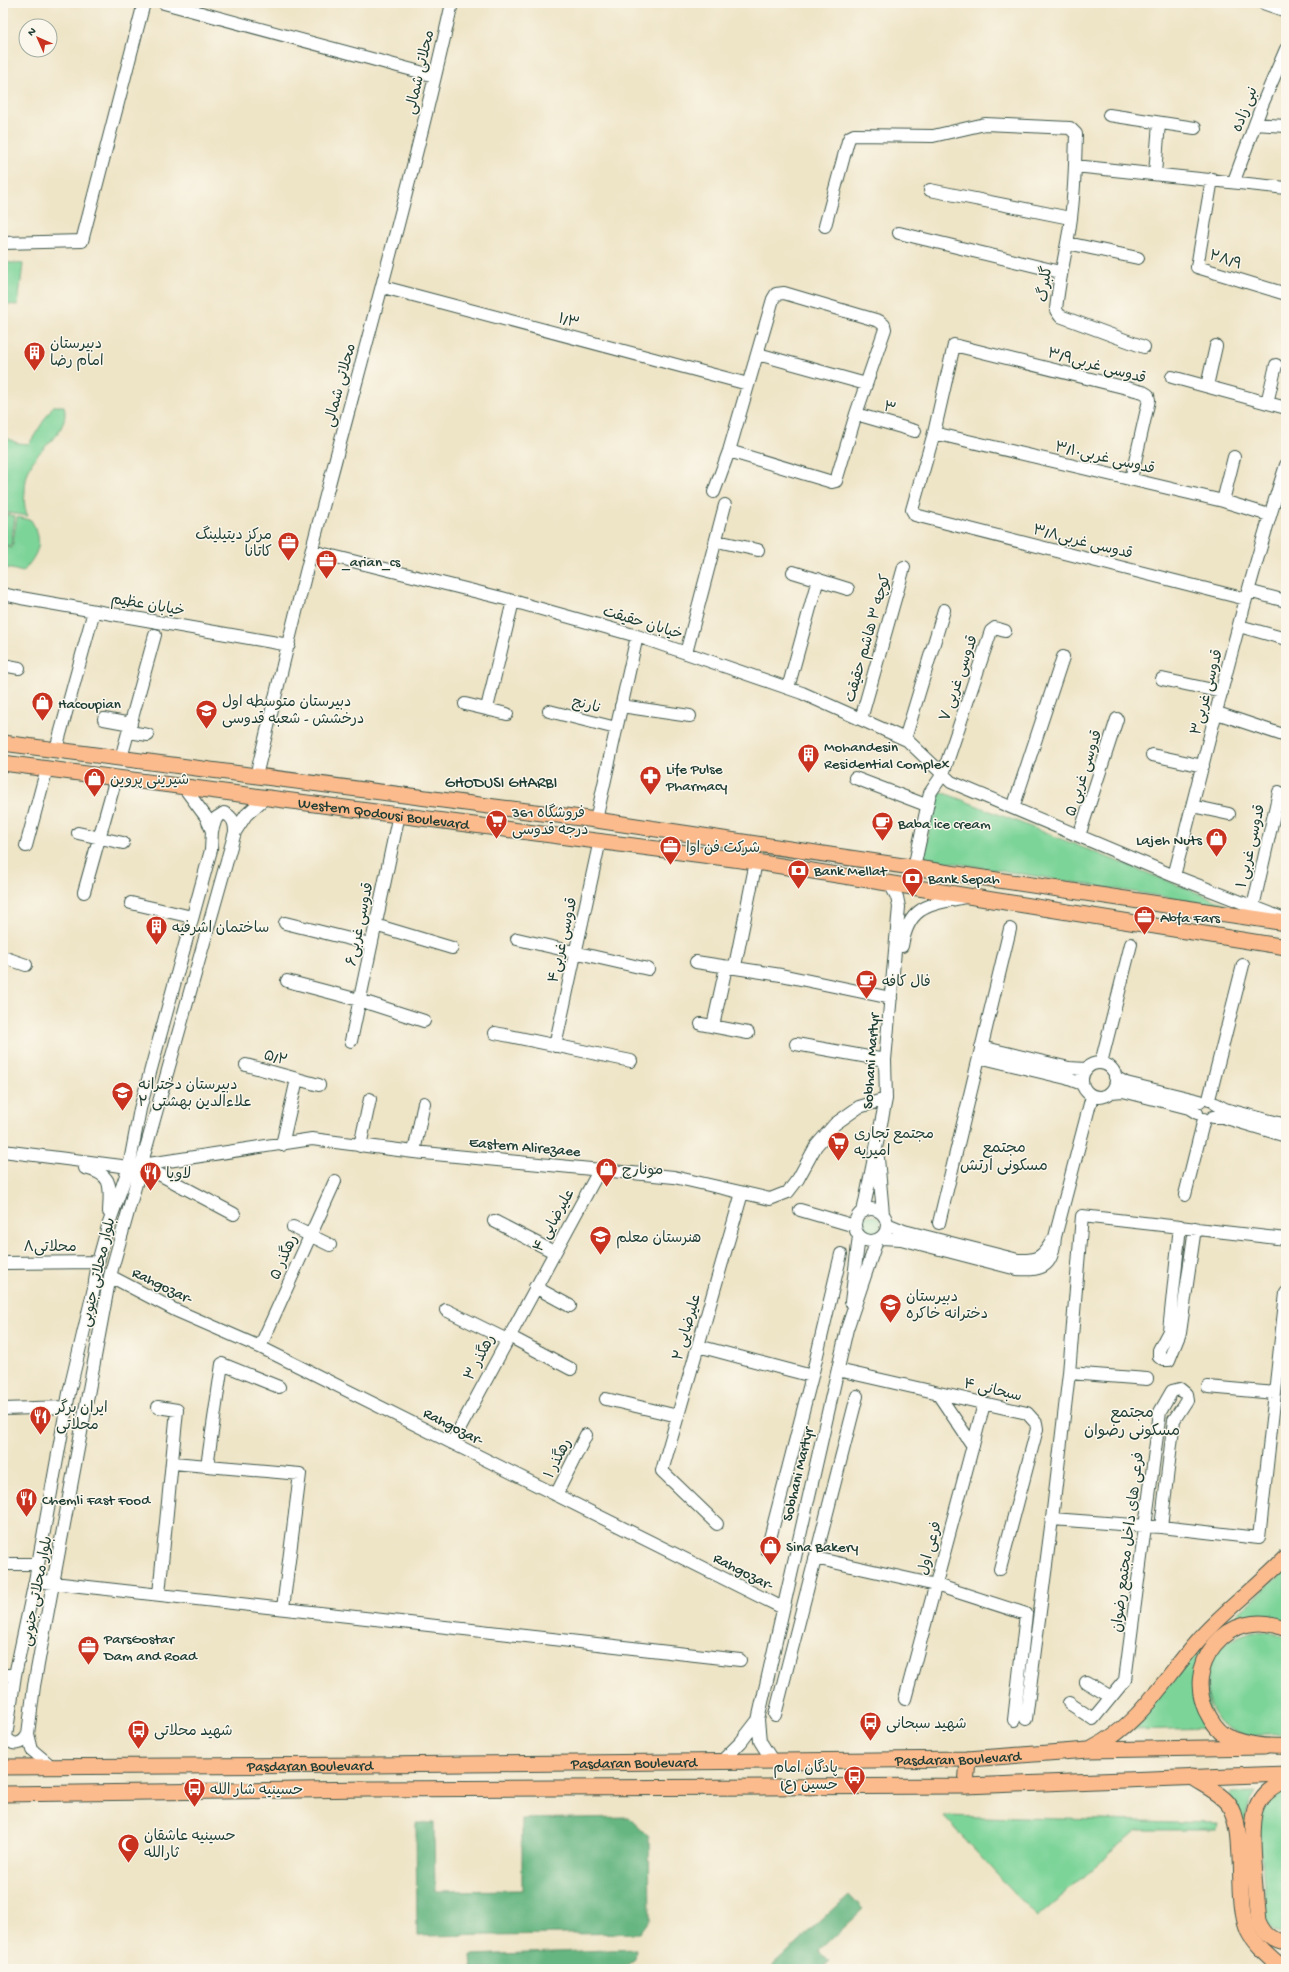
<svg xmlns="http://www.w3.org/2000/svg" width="1289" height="1972" font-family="'Gochi Hand','Playpen Sans Arabic',sans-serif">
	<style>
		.green { fill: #7dd499; stroke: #4e8866 }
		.forest { fill: #66b681; stroke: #427a5a }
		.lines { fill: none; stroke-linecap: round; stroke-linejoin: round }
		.minor-casing { stroke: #3e564a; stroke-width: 14 }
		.major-casing { stroke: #3e564a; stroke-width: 17 }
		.minor { stroke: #fff; stroke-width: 12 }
		.major { stroke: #fbbb8d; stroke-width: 15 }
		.labels { text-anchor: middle; stroke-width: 3; stroke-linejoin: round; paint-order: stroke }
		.street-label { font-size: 15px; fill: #1f3d34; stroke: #fbf7ec }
		.poi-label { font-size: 15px; fill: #1f3d34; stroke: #fbf7ec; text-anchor: start }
		.neighbourhood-label { font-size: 16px; fill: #1f3d34; stroke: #fbf7ec }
	</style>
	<rect width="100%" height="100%" fill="#fbf7ec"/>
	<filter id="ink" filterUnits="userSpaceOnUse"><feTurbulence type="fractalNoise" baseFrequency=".025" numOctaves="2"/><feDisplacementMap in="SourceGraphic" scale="8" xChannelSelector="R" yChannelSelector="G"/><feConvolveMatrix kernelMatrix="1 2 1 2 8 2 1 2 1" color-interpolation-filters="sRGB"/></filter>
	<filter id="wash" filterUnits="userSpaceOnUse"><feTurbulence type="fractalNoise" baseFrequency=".012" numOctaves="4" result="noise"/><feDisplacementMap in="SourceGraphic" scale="16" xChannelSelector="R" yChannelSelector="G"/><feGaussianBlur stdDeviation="0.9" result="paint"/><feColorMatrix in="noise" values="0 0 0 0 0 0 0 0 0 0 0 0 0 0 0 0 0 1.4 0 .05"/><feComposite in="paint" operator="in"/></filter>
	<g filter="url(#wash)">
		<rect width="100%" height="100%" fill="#eee4c6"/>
		<path class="green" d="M3,262L23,264L18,305L3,304Z
			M53,406H64C70,428 48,442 36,457C28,467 25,480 25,492C24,501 24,508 28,516L3,512V436L17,443L29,444Z
			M3,514L15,516L11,546L3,545Z
			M17,517L31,520C45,543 38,553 23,572L3,567V546L12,548Z
			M942,792L1226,904L1213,905L924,858L935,794Z
			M861 1225a10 10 0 1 1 20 0a10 10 0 1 1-20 0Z
			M1286,1568V1622L1276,1618L1261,1616L1200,1656L1213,1728L1130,1730L1218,1629L1259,1595Z
			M1255,1631L1276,1633L1286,1638V1734C1268,1735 1241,1738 1226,1727C1204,1711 1201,1671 1218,1651C1227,1640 1242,1634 1255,1631Z
			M1286,1787V1935L1272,1929L1267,1922L1259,1828C1262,1806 1268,1799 1286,1787Z
			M1256,1792L1250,1802L1246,1815L1248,1880L1229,1793Z
			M943,1816L1218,1823L1217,1830H1137L1037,1918Z"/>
		<path class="forest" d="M628,1817L649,1837L650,1919L640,1933L417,1936L416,1823H434L435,1891L522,1890V1819Z
			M849,1895L863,1910L820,1950L829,1961L820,1969H769Z
			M636,1949L635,1959L622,1969H472L471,1955Z"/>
	</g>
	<g filter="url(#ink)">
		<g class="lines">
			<defs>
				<path id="minor" d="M164,3L435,76
					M1263,3L1286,11
					M1109,115L1195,128
					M1255,124L1286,126
					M1075,166L1286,188
					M1155,174L1159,123
					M1212,179L1197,267L1286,294
					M1234,181L1262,105L1286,49
					M930,190L1070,218
					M825,226L848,141L850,137L854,135L933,136L985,124L1070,128L1076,134C1075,170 1074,208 1067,243C1063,266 1058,287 1056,310L1060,316L1144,347
					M899,233L1060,272
					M3,243L82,241L144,3
					M1067,243L1138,258
					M383,287L748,384
					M758,354L866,384
					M1172,377L1286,408
					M1207,386L1216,346
					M1267,403L1276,365
					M856,414L915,431
					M934,433L1223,501L1269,515
					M1131,479L1149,400L1148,395L1143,392L954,345L934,433L912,510L915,515L1246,599
					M714,492L729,451L773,299L776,294L784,293L879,321L884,325L885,329L856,414L836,481L832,482L729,451
					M1223,501L1234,457
					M717,541L758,550
					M312,551L502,598L637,636L802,693L907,740L951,782L1174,876L1282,918
					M793,572L848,589
					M1248,591L1286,601
					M3,594L21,598L289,645
					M1239,626L1286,639
					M686,653L725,505
					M3,665L19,668
					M1162,679L1222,692
					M788,688L818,579
					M465,704L507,714
					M621,706L690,716
					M487,708L513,601
					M549,711L616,728
					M1217,713L1286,736
					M104,719L131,724
					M861,719L904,567
					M129,732L148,735
					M905,739L944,610
					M56,749L94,611
					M1152,755L1203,766
					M121,758L155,635
					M256,776C278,686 299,596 323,507C367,340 414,173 452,3
					M855,778L926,805
					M1192,806L1229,814
					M1013,808L1063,657
					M596,820L637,636
					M212,831L216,818L224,813C233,817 235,823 235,832
					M78,833L123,843
					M1079,836L1117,719
					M26,846L47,768
					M914,868L930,793L943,774L991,631L995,628L1005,631
					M1174,876C1210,739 1242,600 1286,465
					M84,892L116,778
					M131,903L192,917
					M1253,907L1279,792
					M285,923L370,944
					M375,925L452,948
					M517,939L648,969
					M902,946C909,904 930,905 966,897
					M3,957L26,965
					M696,962L781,975L891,998
					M287,981L359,1000L424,1021
					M701,1024L748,1033
					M713,1026L726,967L735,966L756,862
					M495,1033L631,1061
					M351,1041L399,814
					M796,1044L885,1060
					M555,1046L600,840
					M981,1047L1069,1068L1086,1069
					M979,1057L1066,1078L1082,1084
					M1101,1063L1131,944
					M1082 1080a17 17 0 1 1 34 0a17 17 0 1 1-34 0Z
					M246,1065L319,1085
					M1115,1077L1126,1083L1200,1101
					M1111,1092L1123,1091L1189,1108L1197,1113
					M1209,1099L1243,965
					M1216,1104L1225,1109L1286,1125
					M1213,1117H1223L1286,1136
					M282,1145L297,1079
					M360,1146L370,1099
					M3,1151L129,1167
					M414,1152L424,1103
					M878,1158L883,1214
					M142,1165L312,1139L414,1152L674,1177L770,1199L788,1192L798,1179L816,1146L835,1124L859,1107L886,1099
					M142,1165L234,1214
					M85,1168C114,1175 110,1186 109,1212
					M1185,1195L1204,1119
					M855 1225a16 16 0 1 1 32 0a16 16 0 1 1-32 0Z
					M800,1210L855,1226
					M863,1212L886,1099L885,1060L899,907L897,897L890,884
					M494,1221L554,1252
					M939,1223L1010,929
					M887,1224L904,1231L1018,1260C1037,1261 1043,1257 1052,1241
					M1180,1226L1169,1331L1159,1350V1357L1164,1360H1169L1180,1333L1195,1228
					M293,1227L330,1245
					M881,1238L901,1239L1017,1269C1046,1271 1052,1265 1055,1237L1092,1096
					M3,1263L98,1262
					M110,1276L175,1310L260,1347L783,1608
					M535,1287L570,1306
					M851,1302L859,1236
					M446,1310L507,1340
					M509,1336L571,1369
					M698,1346L812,1376
					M260,1347L335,1181
					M838,1370L1027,1413L1036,1423L1037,1429L1000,1569
					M1069,1373L1147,1379
					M1208,1387L1275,1393
					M938,1394L973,1446
					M606,1399L678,1416
					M158,1407L177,1410L159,1594
					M3,1409L66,1407
					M452,1443L600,1169
					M173,1463L300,1474L283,1608
					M207,1466L222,1364L279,1387
					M556,1495L586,1435
					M1052,1519L1161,1527L1259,1538L1286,1293
					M717,1524L662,1471L742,1193
					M767,1550L812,1376L841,1254
					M815,1558L936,1585L1026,1614L1014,1720
					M3,1564H37
					M35,1581L740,1660
					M3,1675H15
					M1086,1682L1111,1697
					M905,1699L984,1404
					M1069,1703L1093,1719L1125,1680L1160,1412L1172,1391L1180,1389L1186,1394L1187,1400L1174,1420L1161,1527
					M775,1715L857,1396
					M1026,1719L1052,1519L1069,1373L1082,1216L1286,1239
					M6,1737C13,1747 23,1745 28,1734
					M3,1743L6,1737L15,1675L35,1581L69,1393L94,1288L98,1262L108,1226L129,1167L140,1109L211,850L212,831L206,817L183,786
					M772,1760L760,1741L758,1720L847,1329L877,1240
					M722,1761L741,1742L758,1720
					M51,1766L32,1750L28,1734L34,1686L110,1276L235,832L246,815L266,797"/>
				<g id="major">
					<path d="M3,743L596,820L1286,923"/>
					<path id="s1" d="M3,763L756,862L1286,947"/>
					<path d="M1286,1629C1229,1603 1178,1667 1210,1718C1215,1727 1222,1735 1232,1739C1249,1745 1268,1747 1286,1746"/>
					<path d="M1093,1748C1143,1723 1165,1676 1202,1636C1228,1608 1259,1585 1286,1557"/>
					<path id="s2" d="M3,1767L374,1765L968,1759L1088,1750L1264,1747"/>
					<path d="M1191,1777C1203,1785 1219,1792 1228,1803C1248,1827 1234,1899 1248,1931C1255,1946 1271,1958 1283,1969"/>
					<path d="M1286,1781C1274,1786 1262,1794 1257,1807C1248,1829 1257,1893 1259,1920C1264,1932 1272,1941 1286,1942"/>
					<path d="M966,1786L968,1759"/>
					<path d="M3,1794L368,1789L966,1786L1286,1774"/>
				</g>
			</defs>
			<use href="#minor" class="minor-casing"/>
			<use href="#major" class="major-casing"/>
			<use href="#minor" class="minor"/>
			<use href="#major" class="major"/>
		</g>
	</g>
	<defs>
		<symbol id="building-pin" viewBox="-11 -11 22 30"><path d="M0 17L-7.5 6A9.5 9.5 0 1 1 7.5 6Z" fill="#c8321e" stroke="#fbf7ec"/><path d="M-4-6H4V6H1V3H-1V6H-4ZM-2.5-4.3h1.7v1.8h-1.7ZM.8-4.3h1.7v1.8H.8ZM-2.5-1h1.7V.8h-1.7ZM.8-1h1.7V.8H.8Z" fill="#fff"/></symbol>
		<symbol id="office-pin" viewBox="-11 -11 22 30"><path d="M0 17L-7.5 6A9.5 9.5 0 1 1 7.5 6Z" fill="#c8321e" stroke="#fbf7ec"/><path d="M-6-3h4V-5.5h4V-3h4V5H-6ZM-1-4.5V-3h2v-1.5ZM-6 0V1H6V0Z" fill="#fff"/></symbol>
		<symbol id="shop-pin" viewBox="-11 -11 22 30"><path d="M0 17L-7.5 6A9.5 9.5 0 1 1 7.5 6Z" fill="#c8321e" stroke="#fbf7ec"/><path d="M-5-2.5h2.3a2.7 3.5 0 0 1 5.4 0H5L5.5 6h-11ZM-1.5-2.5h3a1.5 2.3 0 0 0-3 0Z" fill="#fff"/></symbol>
		<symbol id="school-pin" viewBox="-11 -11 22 30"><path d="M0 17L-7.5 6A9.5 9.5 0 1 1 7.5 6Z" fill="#c8321e" stroke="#fbf7ec"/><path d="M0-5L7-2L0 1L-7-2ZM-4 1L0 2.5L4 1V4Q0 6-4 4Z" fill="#fff"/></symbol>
		<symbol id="pharmacy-pin" viewBox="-11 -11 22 30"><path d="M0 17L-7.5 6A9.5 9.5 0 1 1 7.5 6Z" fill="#c8321e" stroke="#fbf7ec"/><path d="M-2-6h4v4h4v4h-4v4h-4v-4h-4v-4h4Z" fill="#fff"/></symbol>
		<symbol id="supermarket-pin" viewBox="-11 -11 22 30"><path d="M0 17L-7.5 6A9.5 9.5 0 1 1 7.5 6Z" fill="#c8321e" stroke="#fbf7ec"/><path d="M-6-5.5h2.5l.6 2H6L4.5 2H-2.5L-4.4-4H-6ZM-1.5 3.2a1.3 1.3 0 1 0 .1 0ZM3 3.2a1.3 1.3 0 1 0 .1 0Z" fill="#fff"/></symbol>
		<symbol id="cafe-pin" viewBox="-11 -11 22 30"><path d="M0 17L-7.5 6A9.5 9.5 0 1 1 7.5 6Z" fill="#c8321e" stroke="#fbf7ec"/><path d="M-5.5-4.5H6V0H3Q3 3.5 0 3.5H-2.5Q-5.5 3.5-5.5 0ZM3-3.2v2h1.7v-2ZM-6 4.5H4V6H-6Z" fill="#fff"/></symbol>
		<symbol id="bank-pin" viewBox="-11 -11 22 30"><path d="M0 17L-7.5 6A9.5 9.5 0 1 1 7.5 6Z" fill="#c8321e" stroke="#fbf7ec"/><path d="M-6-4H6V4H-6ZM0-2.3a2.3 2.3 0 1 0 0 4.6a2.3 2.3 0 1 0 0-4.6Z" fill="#fff"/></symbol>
		<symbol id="restaurant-pin" viewBox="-11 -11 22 30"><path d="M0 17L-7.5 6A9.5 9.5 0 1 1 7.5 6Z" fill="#c8321e" stroke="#fbf7ec"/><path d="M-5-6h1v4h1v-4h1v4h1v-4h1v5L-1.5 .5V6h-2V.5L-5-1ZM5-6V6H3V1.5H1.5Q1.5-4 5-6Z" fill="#fff"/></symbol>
		<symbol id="bus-pin" viewBox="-11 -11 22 30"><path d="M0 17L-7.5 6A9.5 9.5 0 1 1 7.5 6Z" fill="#c8321e" stroke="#fbf7ec"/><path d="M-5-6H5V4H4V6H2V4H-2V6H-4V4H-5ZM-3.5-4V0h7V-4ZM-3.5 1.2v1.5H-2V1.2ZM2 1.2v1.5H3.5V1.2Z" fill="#fff"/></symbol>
		<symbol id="mosque-pin" viewBox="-11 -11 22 30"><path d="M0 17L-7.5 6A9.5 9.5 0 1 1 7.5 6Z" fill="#c8321e" stroke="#fbf7ec"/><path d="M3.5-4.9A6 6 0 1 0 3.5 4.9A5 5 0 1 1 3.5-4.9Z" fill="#fff"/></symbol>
	</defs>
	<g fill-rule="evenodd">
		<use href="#building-pin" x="22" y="340" width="25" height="34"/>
		<use href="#office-pin" x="276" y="530" width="25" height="34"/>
		<use href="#office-pin" x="314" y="548" width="25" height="34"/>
		<use href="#shop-pin" x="30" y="690" width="25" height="34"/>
		<use href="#school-pin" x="194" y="698" width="25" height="34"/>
		<use href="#building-pin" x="796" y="742" width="25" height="34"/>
		<use href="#pharmacy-pin" x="638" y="764" width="25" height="34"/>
		<use href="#shop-pin" x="82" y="766" width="25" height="34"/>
		<use href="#supermarket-pin" x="484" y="808" width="25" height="34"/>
		<use href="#cafe-pin" x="870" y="810" width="25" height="34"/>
		<use href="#shop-pin" x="1204" y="826" width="25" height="34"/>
		<use href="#office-pin" x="658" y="834" width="25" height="34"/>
		<use href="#bank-pin" x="786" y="858" width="25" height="34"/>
		<use href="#bank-pin" x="900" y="866" width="25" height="34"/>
		<use href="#office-pin" x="1132" y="904" width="25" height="34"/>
		<use href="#building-pin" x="144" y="914" width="25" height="34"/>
		<use href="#cafe-pin" x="854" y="968" width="25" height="34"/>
		<use href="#school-pin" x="110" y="1080" width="25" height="34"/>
		<use href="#supermarket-pin" x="826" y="1130" width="25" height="34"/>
		<use href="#shop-pin" x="594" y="1156" width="25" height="34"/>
		<use href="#restaurant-pin" x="138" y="1160" width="25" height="34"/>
		<use href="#school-pin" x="588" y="1224" width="25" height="34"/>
		<use href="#school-pin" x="878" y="1292" width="25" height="34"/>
		<use href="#restaurant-pin" x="28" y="1404" width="25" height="34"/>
		<use href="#restaurant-pin" x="14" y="1486" width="25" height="34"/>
		<use href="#shop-pin" x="758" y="1534" width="25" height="34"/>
		<use href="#office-pin" x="76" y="1634" width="25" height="34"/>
		<use href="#bus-pin" x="858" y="1710" width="25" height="34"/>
		<use href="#bus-pin" x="126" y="1718" width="25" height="34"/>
		<use href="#bus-pin" x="842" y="1764" width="25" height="34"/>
		<use href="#bus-pin" x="182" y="1776" width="25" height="34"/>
		<use href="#mosque-pin" x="116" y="1832" width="25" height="34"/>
	</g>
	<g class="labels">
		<g class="street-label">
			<text transform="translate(419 72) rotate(-77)" y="5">محلاتی شمالی</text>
			<text transform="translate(1244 109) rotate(-69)" y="5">نبی زاده</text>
			<text transform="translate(1226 259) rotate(17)" y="5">۲۸/۹</text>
			<text transform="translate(1044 284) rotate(-83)" y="5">گلبرگ</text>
			<text transform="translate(569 320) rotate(15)" y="5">۱/۳</text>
			<text transform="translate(1097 365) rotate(15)" y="5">قدوسی غربی۳/۹</text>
			<text transform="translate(339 385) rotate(-75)" y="5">محلاتی شمالی</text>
			<text transform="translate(890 407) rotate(16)" y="5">۳</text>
			<text transform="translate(1105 457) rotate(13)" y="5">قدوسی غربی۳/۱۰</text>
			<text transform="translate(1083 541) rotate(14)" y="5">قدوسی غربی۳/۸</text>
			<text transform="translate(148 604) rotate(10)" y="5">خیابان عظیم</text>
			<text transform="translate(643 622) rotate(17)" y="5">خیابان حقیقت</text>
			<text transform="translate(867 638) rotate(-74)" y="5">کوچه ۳ هاشم حقیقت</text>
			<text transform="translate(958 678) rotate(-71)" y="5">۷ قدوسی غربی</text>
			<text transform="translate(1206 692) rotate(-75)" y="5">قدوسی غربی۳</text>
			<text transform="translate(587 704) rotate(14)" y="5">نارنج</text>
			<text transform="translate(1083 773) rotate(-72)" y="5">۵ قدوسی غربی</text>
			<text dy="5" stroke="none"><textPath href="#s1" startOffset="384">Western Qodousi Boulevard</textPath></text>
			<text transform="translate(1250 846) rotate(-77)" y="5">۱ قدوسی غربی</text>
			<text transform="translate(359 924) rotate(-78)" y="5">قدوسی غربی۶</text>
			<text transform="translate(562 940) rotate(-77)" y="5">قدوسی غربی۴</text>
			<text transform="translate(276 1057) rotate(15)" y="5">۵/۲</text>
			<text transform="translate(870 1061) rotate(-86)" y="5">Sobhani Martyr</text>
			<text transform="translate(525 1146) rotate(5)" y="5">Eastern Alirezaee</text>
			<text transform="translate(553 1220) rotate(-61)" y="5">۴ علیرضایی</text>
			<text x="50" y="1251">محلاتی۸</text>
			<text transform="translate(283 1257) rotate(-66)" y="5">۵ رهگذر</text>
			<text transform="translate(97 1272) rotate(-77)" y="5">بلوار محلاتی جنوبی</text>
			<text transform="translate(163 1285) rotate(26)" y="5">Rahgozar-</text>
			<text transform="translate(686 1327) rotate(-74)" y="5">۲ علیرضایی</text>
			<text transform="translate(479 1357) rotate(-62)" y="5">۳ رهگذر</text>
			<text transform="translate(993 1389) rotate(13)" y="5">سبحانی ۴</text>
			<text transform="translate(454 1426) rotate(27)" y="5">Rahgozar-</text>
			<text transform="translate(557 1458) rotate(-63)" y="5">۱ رهگذر</text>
			<text transform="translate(797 1474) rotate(-77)" y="5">Sobhani Martyr</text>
			<text transform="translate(1127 1542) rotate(-83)" y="5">فرعی های داخل مجتمع رضوان</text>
			<text transform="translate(929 1548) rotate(-75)" y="5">فرعی اول</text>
			<text transform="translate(744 1571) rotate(27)" y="5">Rahgozar-</text>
			<text transform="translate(36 1591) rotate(-79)" y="5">بلوار محلاتی جنوبی</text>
			<text dy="5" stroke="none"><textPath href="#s2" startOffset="955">Pasdaran Boulevard</textPath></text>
			<text dy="5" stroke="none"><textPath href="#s2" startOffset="631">Pasdaran Boulevard</textPath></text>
			<text dy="5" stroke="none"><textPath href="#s2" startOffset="307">Pasdaran Boulevard</textPath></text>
		</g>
		<g class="poi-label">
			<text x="50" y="348">دبیرستان<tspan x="50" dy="17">امام رضا</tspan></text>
			<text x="272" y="539" text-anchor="end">مرکز دیتیلینگ<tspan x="272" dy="17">کاتانا</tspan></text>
			<text x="342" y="566">_arian_cs</text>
			<text x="222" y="706">دبیرستان متوسطه اول<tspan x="222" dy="17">درخشش - شعبه قدوسی</tspan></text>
			<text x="58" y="708">Hacoupian</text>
			<text x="824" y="751">Mohandesin<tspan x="824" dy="17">Residential Complex</tspan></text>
			<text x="666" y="773">Life Pulse<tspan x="666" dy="17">Pharmacy</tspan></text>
			<text x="110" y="784">شیرینی پروین</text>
			<text x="512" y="817">فروشگاه 361<tspan x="512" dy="17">درجه قدوسی</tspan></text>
			<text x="898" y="828">Baba ice cream</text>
			<text x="1202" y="844" text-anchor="end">Lajeh Nuts</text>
			<text x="686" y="852">شرکت فن اوا</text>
			<text x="814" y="875">Bank Mellat</text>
			<text x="928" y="883">Bank Sepah</text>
			<text x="1160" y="922">Abfa Fars</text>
			<text x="172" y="932">ساختمان اشرفیه</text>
			<text x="882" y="986">فال کافه</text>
			<text x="138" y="1089">دبیرستان دخترانه<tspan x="138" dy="17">علاءالدین بهشتی ۲</tspan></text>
			<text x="854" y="1138">مجتمع تجاری<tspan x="854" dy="17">امیریه</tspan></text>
			<text x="622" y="1174">مونارچ</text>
			<text x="166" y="1178">لاویا</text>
			<text x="616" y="1242">هنرستان معلم</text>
			<text x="906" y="1301">دبیرستان<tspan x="906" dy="17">دخترانه خاکره</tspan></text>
			<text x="56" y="1412">ایران برگر<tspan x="56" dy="17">محلاتی</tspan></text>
			<text x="42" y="1504">Chemli Fast Food</text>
			<text x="786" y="1551">Sina Bakery</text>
			<text x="104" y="1643">ParsGostar<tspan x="104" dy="17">Dam and Road</tspan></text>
			<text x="886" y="1728">شهید سبحانی</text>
			<text x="154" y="1735">شهید محلاتی</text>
			<text x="838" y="1772" text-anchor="end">پادگان امام<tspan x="838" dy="17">حسین (ع)</tspan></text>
			<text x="210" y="1794">حسینیه شار الله</text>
			<text x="144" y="1840">حسینیه عاشقان<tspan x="144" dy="17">ثارالله</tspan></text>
		</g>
		<g class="neighbourhood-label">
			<text x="501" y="787">GHODUSI GHARBI</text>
			<text x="1004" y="1152">مجتمع<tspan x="1004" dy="18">مسکونی ارتش</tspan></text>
			<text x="1132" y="1417">مجتمع<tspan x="1132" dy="18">مسکونی رضوان</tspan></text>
		</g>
	</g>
	<rect width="1289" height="1972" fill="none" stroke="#fbf7ec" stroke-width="16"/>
	<g transform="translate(38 38) rotate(315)"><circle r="19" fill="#fbf7ec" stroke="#a3ada2"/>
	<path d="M0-3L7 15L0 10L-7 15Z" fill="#c8321e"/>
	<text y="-6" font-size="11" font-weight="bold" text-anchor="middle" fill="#1f3d34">N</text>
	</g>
</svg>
